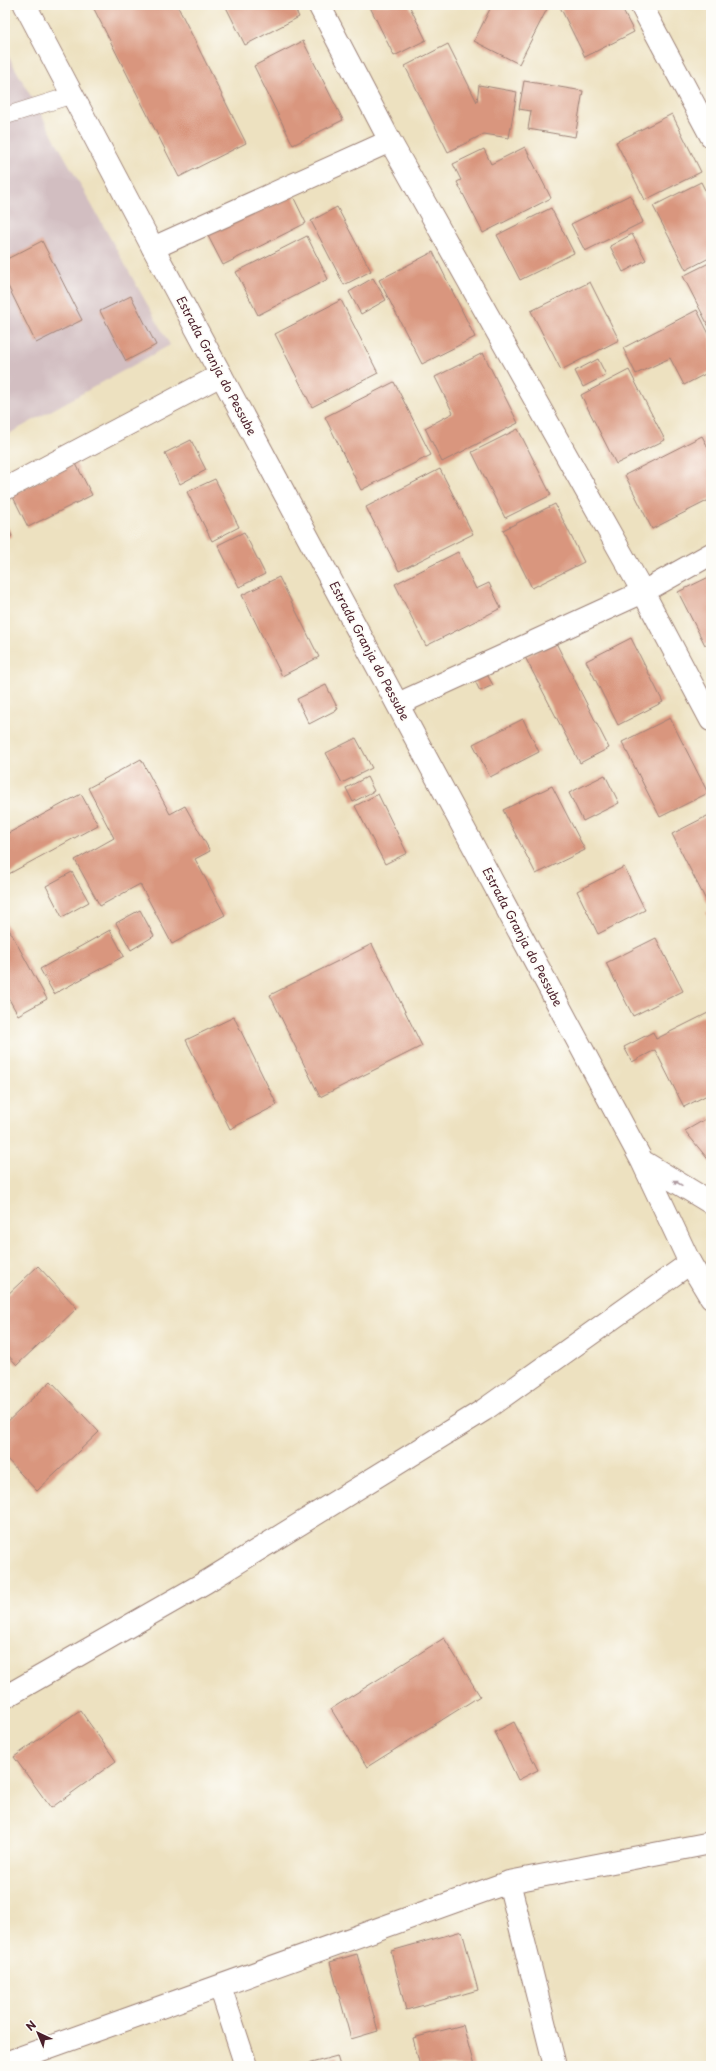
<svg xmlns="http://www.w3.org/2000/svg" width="716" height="2071" font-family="'Playpen Sans',sans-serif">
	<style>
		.industrial { fill: #d2bec1 }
		.building { fill: #d9967e }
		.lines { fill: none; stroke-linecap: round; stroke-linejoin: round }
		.lane-casing { stroke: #9c8076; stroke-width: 18 }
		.street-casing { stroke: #9c8076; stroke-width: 24 }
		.secondary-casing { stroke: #9c8076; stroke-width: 24 }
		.lane { stroke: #fff; stroke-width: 17 }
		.street { stroke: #fff; stroke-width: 22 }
		.secondary { stroke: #fff; stroke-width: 22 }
		.oneway { fill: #ae9aa0 }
		.labels { text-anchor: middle; stroke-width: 3.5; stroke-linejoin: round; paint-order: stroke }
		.street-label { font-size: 12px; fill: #4a1f2b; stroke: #fdfcf7 }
	</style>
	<rect width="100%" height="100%" fill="#fdfcf7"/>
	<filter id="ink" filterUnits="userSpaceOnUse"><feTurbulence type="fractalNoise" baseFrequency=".025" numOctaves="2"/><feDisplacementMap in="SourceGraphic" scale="8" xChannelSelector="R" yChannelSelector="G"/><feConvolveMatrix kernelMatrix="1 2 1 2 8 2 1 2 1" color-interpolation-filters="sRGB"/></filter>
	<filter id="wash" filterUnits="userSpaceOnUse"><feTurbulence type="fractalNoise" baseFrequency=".012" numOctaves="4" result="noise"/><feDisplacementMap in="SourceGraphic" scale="16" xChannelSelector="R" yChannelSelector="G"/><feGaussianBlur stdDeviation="0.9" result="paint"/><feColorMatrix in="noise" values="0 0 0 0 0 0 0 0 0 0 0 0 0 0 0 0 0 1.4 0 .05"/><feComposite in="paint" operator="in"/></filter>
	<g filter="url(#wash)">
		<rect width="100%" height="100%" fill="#ede1c0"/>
		<path class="industrial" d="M5,50L170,345L5,436Z"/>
		<g id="blocks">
			<path class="building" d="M92,5H177L246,143L179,177Z
				M225,5H293L299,17L245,45Z
				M369,5H409L426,40L394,56Z
				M492,5H549L519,64L474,41Z
				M559,5H620L634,32L585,57Z
				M303,41L343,120L293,145L254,66Z
				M448,44L477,102L479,85L517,92L509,138L484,134L448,152L405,66Z
				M524,81L583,91L575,137L528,129L531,111L519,109Z
				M672,114L701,172L645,200L616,142Z
				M525,147L551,198L483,233L457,182L461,180L453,164L484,149L491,164Z
				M701,182L711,202V257L686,270L653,206Z
				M290,190L306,223L223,265L206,232Z
				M630,195L643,222L585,251L571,224Z
				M337,207L371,271L344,285L311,221Z
				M551,208L574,253L520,280L497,235Z
				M632,234L646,260L623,272L610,246Z
				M307,236L328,279L258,315L236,272Z
				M42,241L82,320L36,343L5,280V260Z
				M433,252L475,337L422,364L379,280Z
				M711,262V331L683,276Z
				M373,278L386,300L361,314L349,292Z
				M590,282L619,340L561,370L531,311Z
				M131,296L156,345L126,361L100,311Z
				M341,300L378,373L312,407L275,334Z
				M697,310L711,338V371L684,385L670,358L636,374L623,348Z
				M483,353L518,423L442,462L425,428L453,413L435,377Z
				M598,359L606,375L583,387L575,371Z
				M629,370L665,440L616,464L581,395Z
				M394,382L431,455L361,490L325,417Z
				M518,429L551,495L505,518L472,452Z
				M702,436L711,453V499L652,529L625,475Z
				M191,440L206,470L180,484L165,453Z
				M75,462L92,495L28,527L12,495Z
				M440,469L473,534L399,571L366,507Z
				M215,479L239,527L212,541L187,492Z
				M555,504L584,562L532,588L503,530Z
				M5,522L12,536L5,539Z
				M244,532L265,574L239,587L218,545Z
				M458,552L476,589L489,583L501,608L426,646L395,584Z
				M711,576V642L705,645L678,592Z
				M279,577L319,657L282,676L242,595Z
				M631,638L663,702L618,725L586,661Z
				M555,641L609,748L580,763L525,657Z
				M485,671L493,685L480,691L473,677Z
				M326,685L338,709L309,724L297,699Z
				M670,718L708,793L660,817L622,742Z
				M523,719L539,752L490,777L473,744Z
				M356,738L372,768L342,783L326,753Z
				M141,759L170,814L185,806L210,851L195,859L225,915L172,944L140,884L100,906L75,860L114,838L88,788Z
				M605,775L619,803L583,821L569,793Z
				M367,777L374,791L353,802L346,788Z
				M552,786L585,850L536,874L503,810Z
				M81,794L98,825L5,876V835Z
				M378,794L407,853L385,864L355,806Z
				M711,814V902L708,904L672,834Z
				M624,867L645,910L598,934L577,891Z
				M72,872L89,902L62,917L46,886Z
				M140,910L154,936L131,950L116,923Z
				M711,911V924L706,913Z
				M5,922L47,999L18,1015L5,992Z
				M110,930L124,956L54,994L40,969Z
				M656,938L683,991L633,1016L606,963Z
				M372,944L422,1046L320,1097L270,995Z
				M710,1012L711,1093L684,1107L655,1050L632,1062L624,1047L653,1032L656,1039Z
				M234,1017L277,1105L230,1129L186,1040Z
				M711,1116V1163L685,1131Z
				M38,1266L77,1308L17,1365L5,1352V1297Z
				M51,1381L99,1432L37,1491L5,1457V1424Z
				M444,1638L480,1696L367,1767L331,1709Z
				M80,1710L116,1761L51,1808L14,1757Z
				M514,1722L538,1770L518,1780L495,1732Z
				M462,1931L478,1990L406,2010L391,1951Z
				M357,1954L378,2031L351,2039L330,1962Z
				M463,2025L474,2066H420L413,2038Z
				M337,2056L340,2066H300Z"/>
		</g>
	</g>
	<g filter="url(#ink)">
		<use href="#blocks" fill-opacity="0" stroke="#9c8076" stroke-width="1"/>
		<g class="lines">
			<defs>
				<path id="lane" d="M5,116L72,95"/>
				<path id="street" d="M319,5L390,141L643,592L711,720
					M641,5L711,136
					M153,248L390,141
					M5,489L221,375
					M398,704L643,592L711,554
					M5,1697L206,1582L484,1410L690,1263
					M509,1882L555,2066
					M220,1986L246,2066
					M5,2063L509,1882L711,1843"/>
				<path id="secondary" d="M25,5L153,248L642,1161L690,1263L711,1298
					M642,1161L711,1203"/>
			</defs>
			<use href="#lane" class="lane-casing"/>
			<use href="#street" class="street-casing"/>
			<use href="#secondary" class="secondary-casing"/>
			<use href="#lane" class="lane"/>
			<use href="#street" class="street"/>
			<use href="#secondary" class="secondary"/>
		</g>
		<defs><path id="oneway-solid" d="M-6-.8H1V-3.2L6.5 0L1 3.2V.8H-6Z"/></defs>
		<use class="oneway" href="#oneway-solid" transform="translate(678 1183) rotate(-149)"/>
	</g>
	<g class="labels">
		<g class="street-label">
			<text transform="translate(216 366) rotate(62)" y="4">Estrada Granja do Pessube</text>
			<text transform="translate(369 651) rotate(62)" y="4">Estrada Granja do Pessube</text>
			<text transform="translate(522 937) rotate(62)" y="4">Estrada Granja do Pessube</text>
		</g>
	</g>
	<rect width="716" height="2071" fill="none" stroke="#fdfcf7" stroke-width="20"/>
	<g transform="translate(38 2033) rotate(316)" stroke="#fdfcf7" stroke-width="3" paint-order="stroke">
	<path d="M0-3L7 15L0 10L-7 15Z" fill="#4a1f2b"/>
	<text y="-6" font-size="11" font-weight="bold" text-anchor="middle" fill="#4a1f2b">N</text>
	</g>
</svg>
